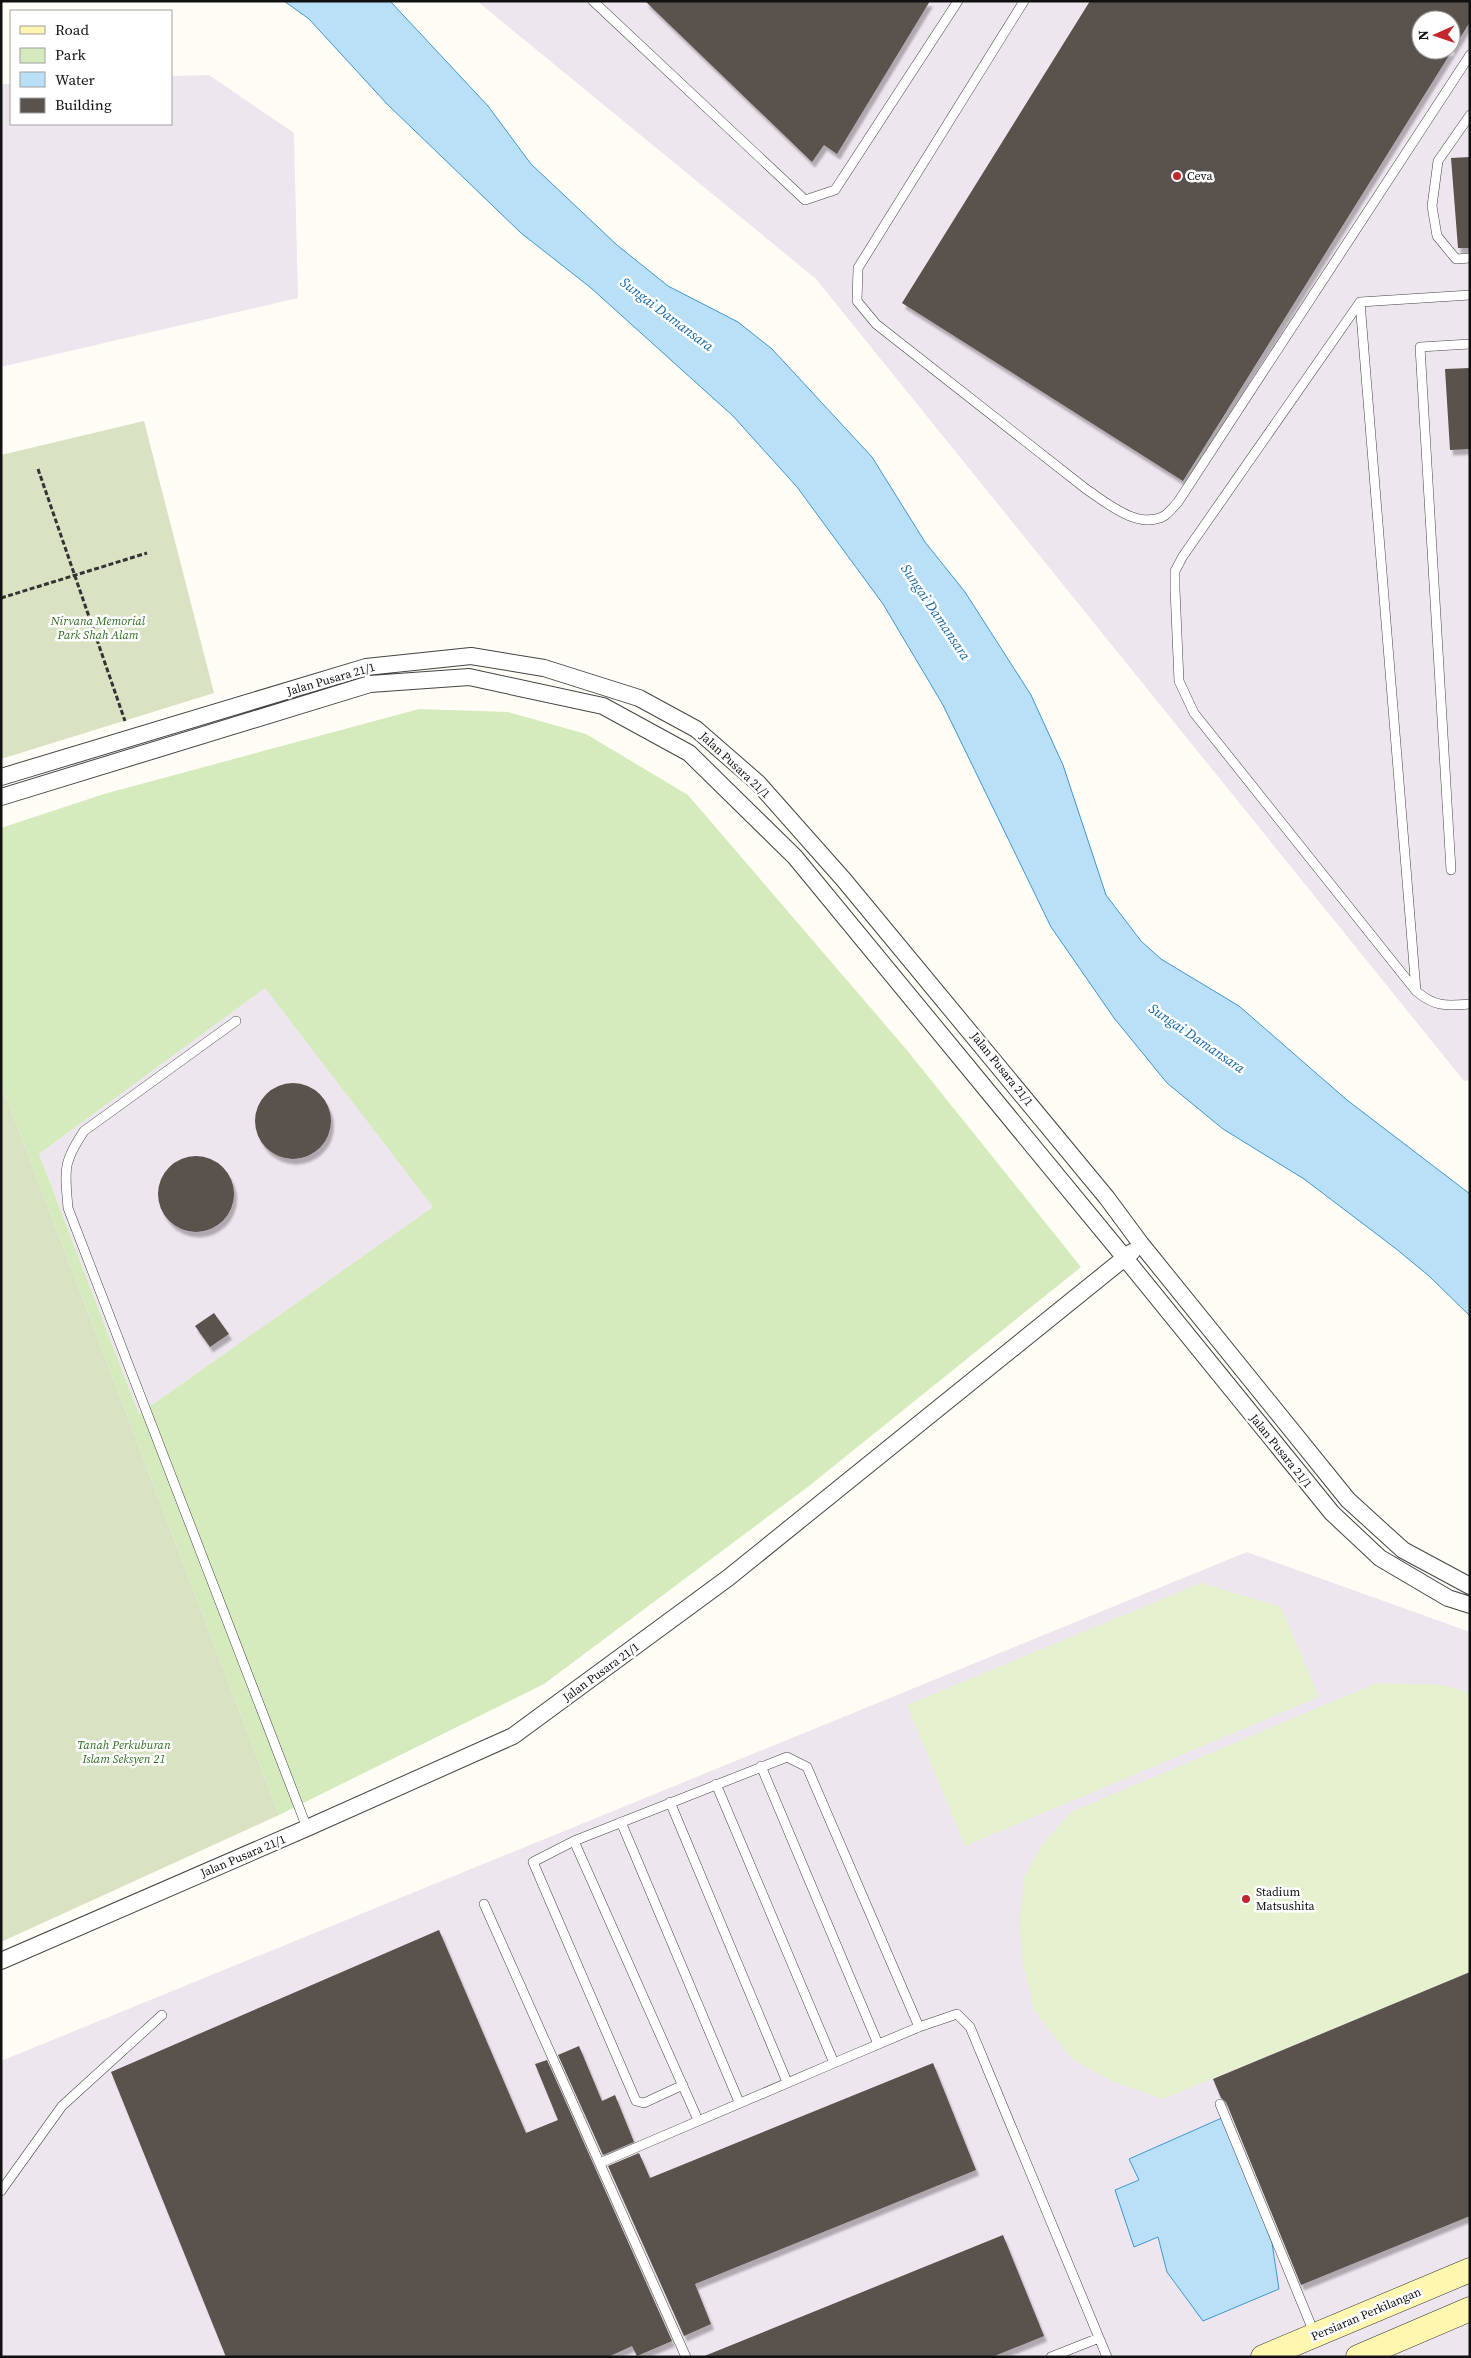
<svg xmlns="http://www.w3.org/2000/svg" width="1471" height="2358" font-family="'Source Serif 4',serif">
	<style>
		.industrial { fill: #eee6ef; fill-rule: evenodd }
		.green { fill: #d5ebbd; fill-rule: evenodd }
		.cemetery { fill: #d9e3c4 }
		.pitch { fill: #e6f2cf }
		.water { fill: #b9e0f7; stroke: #3f96cf }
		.building { fill: #5a524d; fill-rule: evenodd; filter: url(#shadow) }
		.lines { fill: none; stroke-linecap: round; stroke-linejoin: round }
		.service-casing { stroke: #444; stroke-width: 10 }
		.minor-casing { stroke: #444; stroke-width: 18 }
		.secondary-casing { stroke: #333; stroke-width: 25 }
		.path { stroke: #333; stroke-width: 3; stroke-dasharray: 5 2.5; stroke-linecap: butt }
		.service { stroke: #fff; stroke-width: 9 }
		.minor { stroke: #fff; stroke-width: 16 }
		.secondary { stroke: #fff6b0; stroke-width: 24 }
		.poi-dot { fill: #c4262e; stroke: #fff; stroke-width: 2 }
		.labels { text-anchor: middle; stroke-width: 5; stroke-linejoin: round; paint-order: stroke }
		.poi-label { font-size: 12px; fill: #111; stroke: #fff; text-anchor: start }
		.park-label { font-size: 12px; font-style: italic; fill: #2f6b1f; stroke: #fff }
		.street-label { font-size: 12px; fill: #111; stroke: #fff }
		.water-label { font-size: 14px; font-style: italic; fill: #1768a6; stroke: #fff }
	</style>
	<defs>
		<filter id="shadow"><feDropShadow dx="3" dy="5.5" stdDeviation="1" flood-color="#0004"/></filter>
	</defs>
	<rect width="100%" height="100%" fill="#fffdf5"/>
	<path class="industrial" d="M477,1H1470V1080L1464,1081L816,279ZM1421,20H1451V50H1421Z
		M209,75L294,133L298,298L1,367V84H11V124H171V76Z
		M265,987L434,1207L139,1414L39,1154Z
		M1247,1552L1470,1632V2357H1V2061Z"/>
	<path class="green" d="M419,709L508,712L586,734L688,795L906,1049L1081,1267L809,1486L544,1684L279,1815L1,1083V828L104,794ZM265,988L433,1207L139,1414L39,1154Z"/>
	<path class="cemetery" d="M144,421L214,693L1,759V455Z
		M1,1083L279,1815L1,1942Z"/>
	<path class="pitch" d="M1201,1583L1281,1607L1319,1697L965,1846L907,1705Z
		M1377,1683L1442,1685L1470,1693V1972L1163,2099L1114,2082L1072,2059L1034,2010L1022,1959L1020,1920L1024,1877L1043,1844L1071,1812Z"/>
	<path class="water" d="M284,1H390L488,106L531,164L617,245L668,286L738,322L772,349L872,457L925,542L965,592L1031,695L1063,765L1106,895L1141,941L1161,959L1239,1006L1347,1100L1470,1194V1316L1429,1276L1395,1248L1304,1179L1223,1129L1167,1083L1114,1018L1051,927L943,705L883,604L797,487L733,416L591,288L521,233L387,104L309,19Z
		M1224,2117L1272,2243L1279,2289L1203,2321L1167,2272L1158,2237L1134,2247L1115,2190L1139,2180L1129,2159Z"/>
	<path class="building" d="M645,1H930L837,154L824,145L812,162Z
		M1090,1H1470V22L1183,481L902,303ZM1421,20H1451V50H1421Z
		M1470,157V248H1458L1451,158Z
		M1470,368V449L1450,450L1445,369Z
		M255 1121a38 38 0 1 1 76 0a38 38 0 1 1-76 0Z
		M158 1194a38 38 0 1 1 76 0a38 38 0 1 1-76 0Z
		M214,1313L229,1334L210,1347L195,1326Z
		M439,1930L526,2133L558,2120L535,2064L547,2060L672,2341L637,2356L632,2346L608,2357H226L111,2072Z
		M1470,1972V2216L1301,2285L1226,2102L1221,2098L1213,2079Z
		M579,2046L602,2101L615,2095L634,2142L603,2155L558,2055Z
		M933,2063L976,2170L695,2284L711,2324L684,2336L608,2166L639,2153L650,2178Z
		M1003,2235L1044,2336L992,2357H702Z"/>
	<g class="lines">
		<defs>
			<path id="service" d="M593,1L805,200L835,190L958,1
				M1024,1L858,268L857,301L876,324L1086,489C1107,503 1138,530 1164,516C1169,513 1174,506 1178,502L1470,55
				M1470,115L1438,161L1432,206L1437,236L1456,259L1470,258
				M1470,295L1360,302L1183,556L1175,571V589L1179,681L1194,713L1416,991C1435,1007 1445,1006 1470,1004
				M1360,302L1416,991
				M1451,870L1420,347L1470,344
				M236,1021L84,1131C62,1164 65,1170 68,1208L307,1828
				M761,1766L878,2044
				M716,1784L834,2063
				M670,1802L787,2082
				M621,1822L739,2102
				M574,1841L698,2120
				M484,1904L686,2357
				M683,2085L644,2103L636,2101L533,1862L574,1841L787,1757L807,1767L919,2027
				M1220,2104L1315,2335
				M600,2163L834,2063L919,2027L957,2014L970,2027L1107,2357
				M1,2191L62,2106L162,2015
				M1051,2357L1099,2338"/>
			<path id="minor" d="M1,777L366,667L471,656L544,668L639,698L696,729L758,783L844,880L1107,1198L1141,1244L1348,1500L1403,1550L1470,1586
				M1,797L370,684L469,677L603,706L689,753L795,857L1125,1258L1332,1513L1380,1558L1448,1598L1470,1605
				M1,1961L307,1828L513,1736L728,1578L1132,1252"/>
			<path id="secondary" d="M1263,2357L1470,2270
				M1358,2357L1470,2309"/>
		</defs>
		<use href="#service" class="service-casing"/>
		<use href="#minor" class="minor-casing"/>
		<use href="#secondary" class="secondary-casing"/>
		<path class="path" d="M38,469L125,721
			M1,598L147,553"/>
		<use href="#service" class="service"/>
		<use href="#minor" class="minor"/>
		<use href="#secondary" class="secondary"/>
	</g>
	<g class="poi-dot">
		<circle cx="1177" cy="176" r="5"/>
		<circle cx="1246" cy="1899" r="5"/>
	</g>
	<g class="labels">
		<g class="poi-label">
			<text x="1187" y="180">Ceva</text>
			<text x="1256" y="1896">Stadium<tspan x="1256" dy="14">Matsushita</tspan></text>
		</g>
		<g class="park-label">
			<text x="98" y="625">Nirvana Memorial<tspan x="98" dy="14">Park Shah Alam</tspan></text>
			<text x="124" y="1749">Tanah Perkuburan<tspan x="124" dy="14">Islam Seksyen 21</tspan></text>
		</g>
		<g class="street-label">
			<text transform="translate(331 679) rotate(-16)" y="4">Jalan Pusara 21/1</text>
			<text transform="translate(735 765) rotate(43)" y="4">Jalan Pusara 21/1</text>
			<text transform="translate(1002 1069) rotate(51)" y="4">Jalan Pusara 21/1</text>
			<text transform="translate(1281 1451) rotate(51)" y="4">Jalan Pusara 21/1</text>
			<text transform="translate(601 1672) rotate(-36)" y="4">Jalan Pusara 21/1</text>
			<text transform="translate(243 1856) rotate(-23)" y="4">Jalan Pusara 21/1</text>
			<text transform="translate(1366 2314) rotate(-23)" y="4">Persiaran Perkilangan</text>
		</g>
		<g class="water-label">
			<text transform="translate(667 314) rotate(37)" y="5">Sungai Damansara</text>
			<text transform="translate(936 612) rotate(56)" y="5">Sungai Damansara</text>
			<text transform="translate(1197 1038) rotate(34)" y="5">Sungai Damansara</text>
		</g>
	</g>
	<rect width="1471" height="2358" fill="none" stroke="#111111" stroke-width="5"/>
	<rect x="10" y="10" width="162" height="115" fill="#ffffff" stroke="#a0a0a0"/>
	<rect x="20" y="26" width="25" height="8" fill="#fff6b0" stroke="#a0a0a0"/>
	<text x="55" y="35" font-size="15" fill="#111111">Road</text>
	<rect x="20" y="48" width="25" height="15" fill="#d5ebbd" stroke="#a0a0a0"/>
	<text x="55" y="60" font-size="15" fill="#111111">Park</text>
	<rect x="20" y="72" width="25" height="15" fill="#b9e0f7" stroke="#a0a0a0"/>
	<text x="55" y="85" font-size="15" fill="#111111">Water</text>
	<rect x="20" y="98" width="25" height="15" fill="#5a524d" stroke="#a0a0a0"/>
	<text x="55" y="110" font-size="15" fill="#111111">Building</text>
	<g transform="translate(1436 35) rotate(268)"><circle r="24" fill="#ffffff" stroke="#a0a0a0"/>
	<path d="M0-4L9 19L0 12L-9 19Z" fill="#c4262e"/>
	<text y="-8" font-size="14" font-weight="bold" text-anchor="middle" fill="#111111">N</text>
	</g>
</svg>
